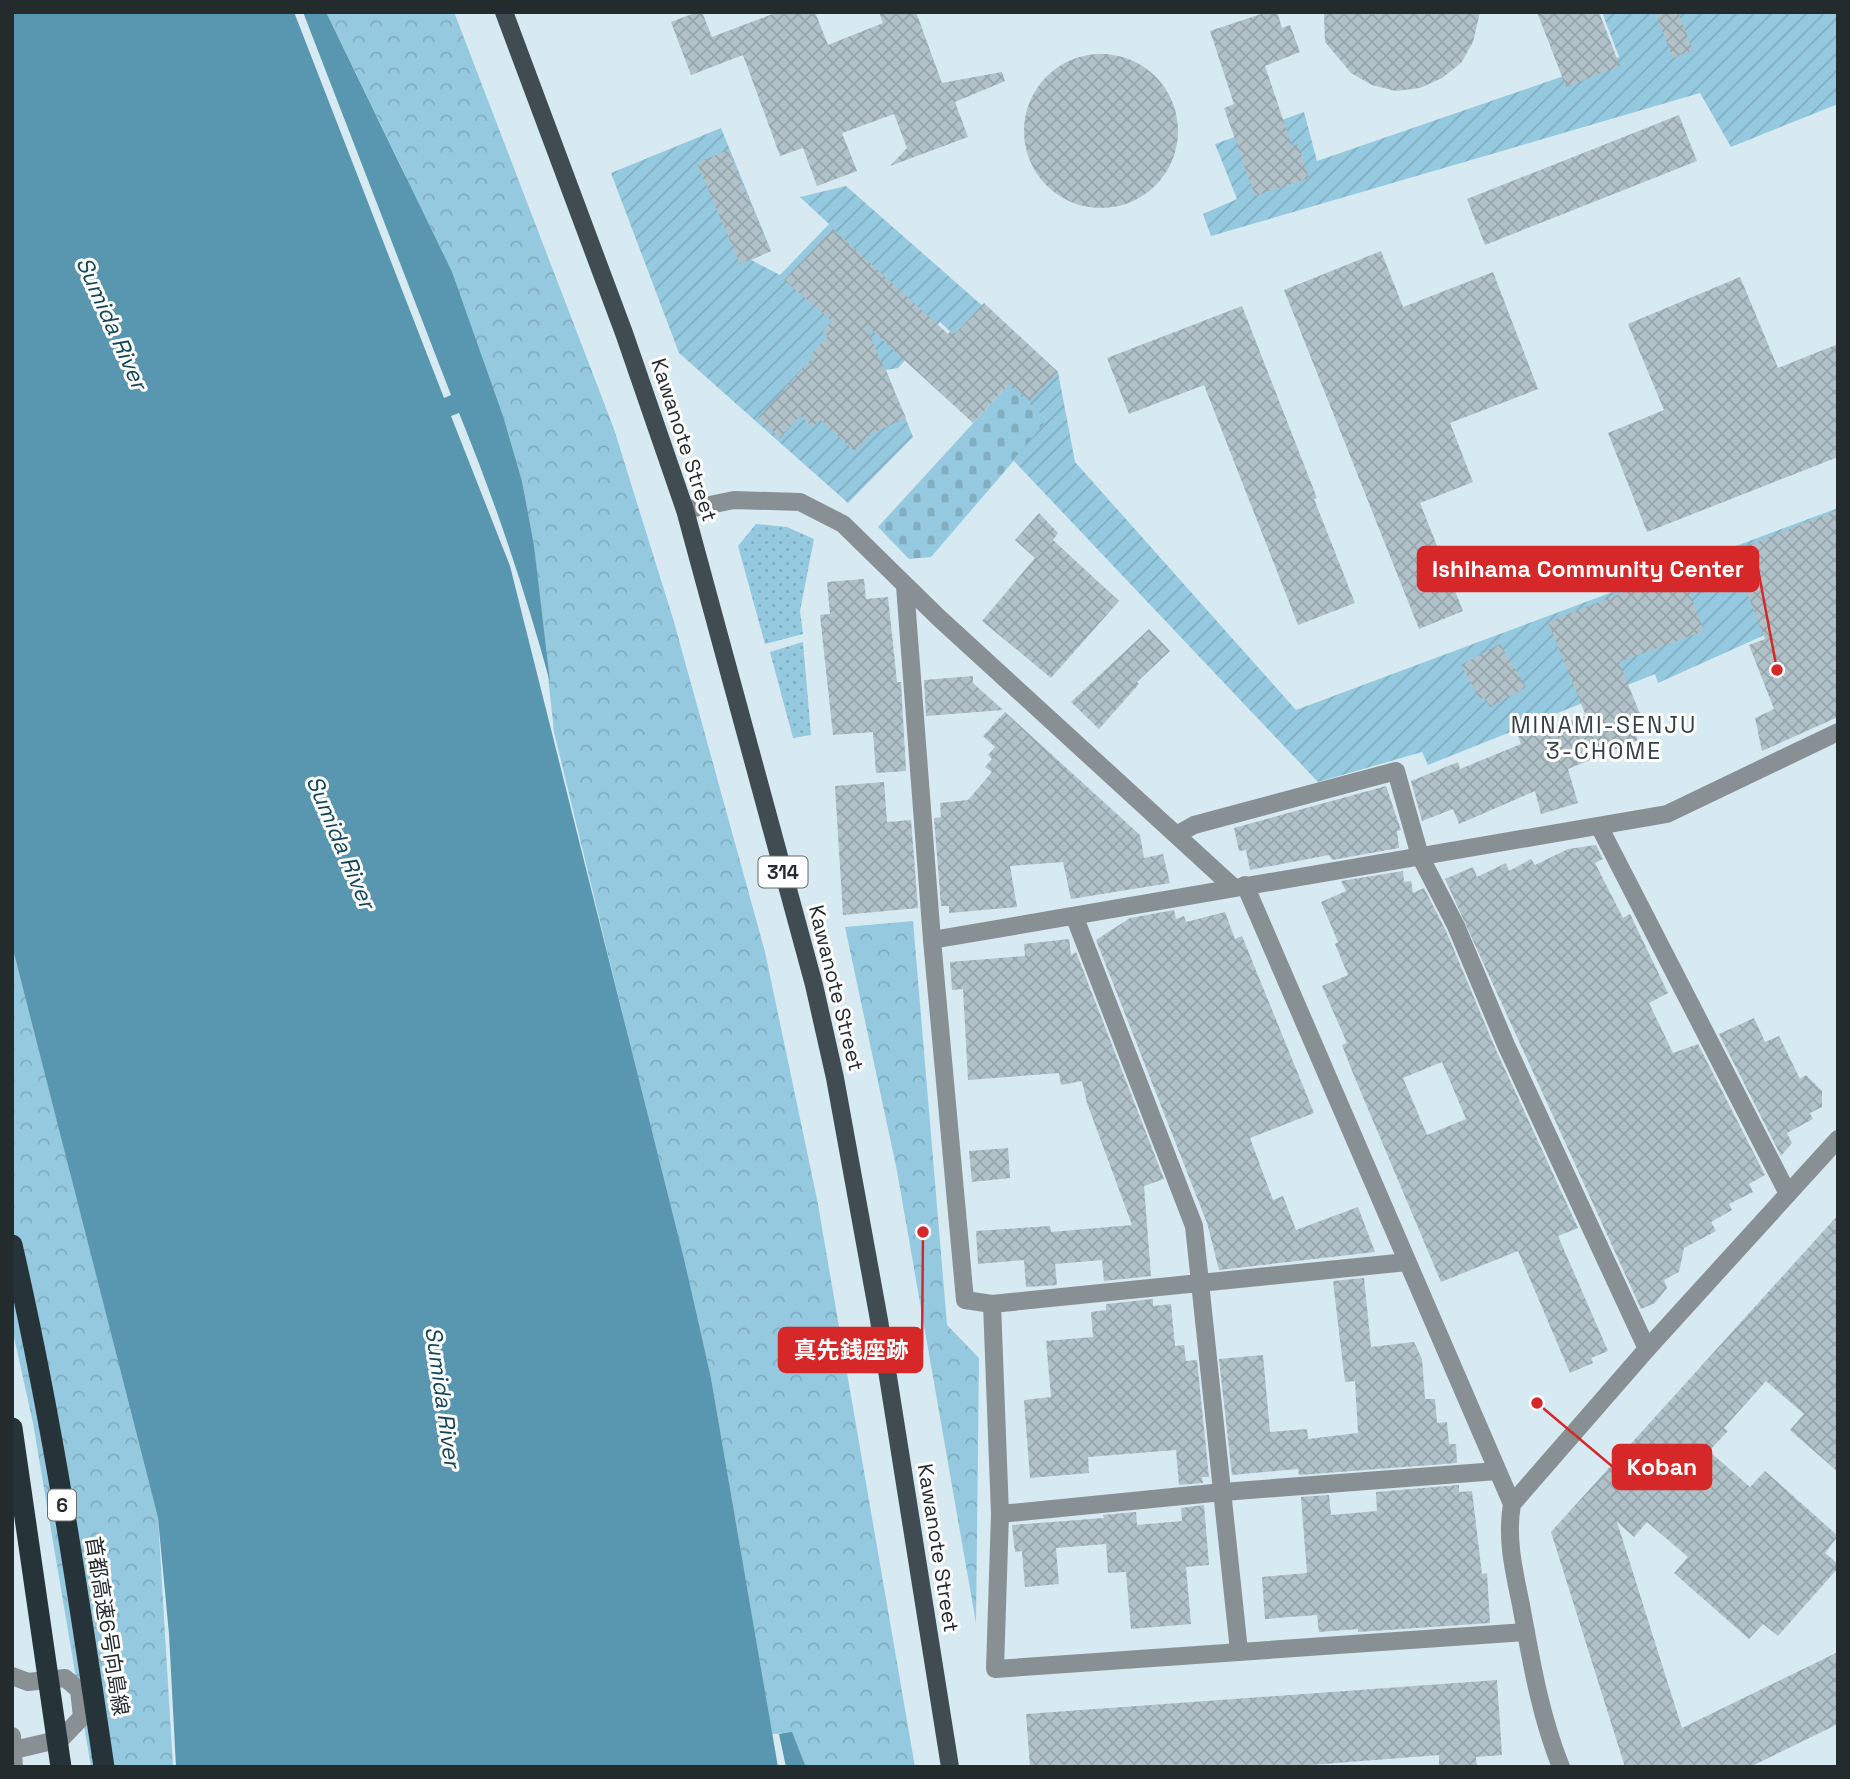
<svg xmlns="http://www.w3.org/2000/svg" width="1850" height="1779" font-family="'Space Grotesk','Noto Sans JP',sans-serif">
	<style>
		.grass { fill: url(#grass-dots) }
		.cemetery { fill: url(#cemetery-stones) }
		.park { fill: url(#park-crowns) }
		.garden { fill: url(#garden-furrows) }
		.water { fill: #5997b0 }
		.building { fill: url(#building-cross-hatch); fill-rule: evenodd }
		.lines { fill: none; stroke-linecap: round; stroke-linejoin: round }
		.minor { stroke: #899094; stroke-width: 18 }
		.tertiary { stroke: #899094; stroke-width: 18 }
		.primary { stroke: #404c51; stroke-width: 18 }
		.motorway { stroke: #26343a; stroke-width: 21 }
		.labels { text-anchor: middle; stroke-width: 6; stroke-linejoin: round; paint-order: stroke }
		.shield { fill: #fff; stroke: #666b6c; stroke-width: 2 }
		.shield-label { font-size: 19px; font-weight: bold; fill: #242b2d }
		.street-label { font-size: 21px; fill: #242b2d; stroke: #fff }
		.water-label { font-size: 23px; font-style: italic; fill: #12475a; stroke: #fff }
		.neighbourhood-label { font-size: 23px; letter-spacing: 2px; fill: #344248; stroke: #fff }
		.leader { fill: none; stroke: #d62828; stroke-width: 2.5 }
		.callout-dot { fill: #d62828; stroke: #fff; stroke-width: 2.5 }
		.callout { fill: #d62828; stroke: #d62828; stroke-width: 2.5 }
		.callout-label { font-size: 23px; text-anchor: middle; font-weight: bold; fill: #fff }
	</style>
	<defs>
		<pattern id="grass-dots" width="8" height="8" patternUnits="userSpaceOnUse" patternTransform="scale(1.75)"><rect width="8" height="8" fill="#95c9df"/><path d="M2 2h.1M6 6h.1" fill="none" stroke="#80adc0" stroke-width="1.8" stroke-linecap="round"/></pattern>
		<pattern id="cemetery-stones" width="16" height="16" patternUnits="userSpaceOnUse" patternTransform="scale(1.75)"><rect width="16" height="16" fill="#95c9df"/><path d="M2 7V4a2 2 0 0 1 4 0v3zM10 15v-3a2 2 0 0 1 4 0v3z" fill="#80adc0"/></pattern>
		<pattern id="park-crowns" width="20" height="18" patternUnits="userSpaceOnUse" patternTransform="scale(1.75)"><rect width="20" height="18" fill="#95c9df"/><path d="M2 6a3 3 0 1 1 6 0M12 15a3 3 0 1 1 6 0" fill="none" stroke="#80adc0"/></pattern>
		<pattern id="garden-furrows" width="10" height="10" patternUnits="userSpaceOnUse" patternTransform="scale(1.75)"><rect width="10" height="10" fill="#95c9df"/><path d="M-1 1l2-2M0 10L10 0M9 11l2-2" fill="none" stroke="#80adc0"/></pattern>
		<pattern id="building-cross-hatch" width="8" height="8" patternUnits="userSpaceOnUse" patternTransform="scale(1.75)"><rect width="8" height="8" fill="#b0c1c8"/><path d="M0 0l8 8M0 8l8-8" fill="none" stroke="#97a6ac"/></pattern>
	</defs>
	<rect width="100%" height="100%" fill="#d7e9f1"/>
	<path class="grass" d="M756,524L787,527L814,539L800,611L803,634L765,644L738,546Z
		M803,642L811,735L793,738L770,652Z"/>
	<path class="cemetery" d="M1009,384L1048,421L931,557L909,559L878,527Z"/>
	<path class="park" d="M326,12H454L614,429L674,622L765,952L817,1199L915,1767H806L792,1733L772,1734L711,1378L554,732L534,545L522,481L504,419L403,170Z
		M913,921L947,1325L979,1358L976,1623L897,1171L845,927Z
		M12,943L158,1518L173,1767H91L33,1423L12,1328Z"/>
	<path class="garden" d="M1602,12H1838V104L1731,147L1700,93L1211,236L1203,214L1237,199L1215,144L1304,112L1317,161L1619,57Z
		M721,128L771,251L751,260L780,275L829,224L800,197L846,186L1058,372L1075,462L1296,710L1838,508V602L1658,683L1655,674L1428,765L1422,752L1318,782L1013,460L1047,420L940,322L898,368L886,370L913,437L848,503L679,353L611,173Z"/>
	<path class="water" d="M12,12H294L444,398L451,395L303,12H326L452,272L504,419L522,481L534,545L550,682C525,590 495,501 459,413L451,416L510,566L684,1259L711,1378L778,1767H176L169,1634L158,1518L12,945Z
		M792,1732L806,1767H786L779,1734Z"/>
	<path class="building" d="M697,12H702L712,37L778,12H815L828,45L883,23L879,12H916L942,83L1002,72L1005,81L955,102L968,137L890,166L907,148L894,114L842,133L857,171L817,186L803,148L780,156L743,55L691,75L671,22Z
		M1267,12H1277L1282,28L1290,25L1300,52L1265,66L1292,146L1298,144L1309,178L1255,196L1224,108L1234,104L1210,31Z
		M1324,12H1480L1473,42L1461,63L1442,78L1420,88L1396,91L1372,85L1351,73L1325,42Z
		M1537,12H1599L1620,66L1566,87Z
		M1655,12H1678L1693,50L1673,58Z
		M1024 131a77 77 0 1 1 154 0a77 77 0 1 1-154 0Z
		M1679,115L1697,161L1485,245L1467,199Z
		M728,150L771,251L740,264L697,163Z
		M833,229L948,334L951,330L955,334L984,303L1058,372L1030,401L1010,383L973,423L865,324L906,418L871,434L854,451L820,419L813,427L800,416L780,438L758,418L814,356L811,354L828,336L823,331L832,321L784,280Z
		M1381,251L1403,307L1493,272L1538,389L1450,423L1473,482L1420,503L1463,611L1419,629L1284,290Z
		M1740,277L1778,368L1838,344V457L1647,532L1608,433L1664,410L1628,324Z
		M1242,306L1317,498L1314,499L1355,603L1298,625L1204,385L1129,414L1107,358Z
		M1838,510V717L1762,751L1755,718L1774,709L1749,645L1765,639L1731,552Z
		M1039,513L1058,533L1053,540L1119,601L1051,678L982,621L1035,558L1015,540Z
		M1681,570L1704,631L1619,662L1647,731L1636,735L1638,740L1568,769L1578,803L1541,814L1535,791L1459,824L1453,809L1422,821L1411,781L1458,762L1460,769L1521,744L1518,736L1586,716L1548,622Z
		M864,579L866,599L888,597L897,682H901L906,771L876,773L873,732L833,735L820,615L830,614L827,582Z
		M1149,629L1170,651L1137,682L1139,684L1099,729L1071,702Z
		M1500,644L1526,687L1490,707L1484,697L1480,699L1461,665Z
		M973,676V683L1003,710L926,716L924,680Z
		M1005,712L1140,835L1144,858L1163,854L1170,883L1071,899L1063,862L1010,866L1017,907L949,913V906H941L934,818L941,817L940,803L968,800L992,772L985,767L992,759L988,755L995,747L983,736Z
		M884,782L887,822L911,820L918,908L843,915L835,786Z
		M1386,786L1401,830L1397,831L1399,848L1332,860L1329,855L1250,870L1246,850L1239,851L1234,828Z
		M1596,845L1603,859L1595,863L1623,918L1630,914L1668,993L1649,1003L1673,1053L1698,1044L1765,1175L1749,1184L1753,1192L1729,1204L1732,1210L1711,1222L1716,1231L1684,1248L1679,1272L1664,1280L1667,1288L1655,1303L1641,1309L1445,879L1473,867L1477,877L1506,863L1509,871L1531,859L1535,865L1568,849Z
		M1403,871L1404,882L1411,881L1413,893L1424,888L1446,931L1496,1050L1578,1228L1558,1236L1608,1351L1591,1358L1593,1363L1570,1373L1518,1251L1441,1282L1352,1071L1342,1045L1347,1043L1322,986L1348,975L1335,944L1338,942L1321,902L1346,891L1341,881ZM1442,1062L1466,1119L1427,1135L1403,1078Z
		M1174,910L1176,919L1184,916L1186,922L1225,912L1235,939L1242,936L1314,1113L1250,1138L1273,1200L1283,1196L1296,1230L1358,1207L1375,1252L1219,1270L1207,1223L1096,940L1130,918Z
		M1069,939L1071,955L1076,952L1164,1179L1144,1186L1151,1276L1104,1281L1102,1260L1055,1264L1057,1285L1026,1287L1024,1260L978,1264L976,1231L1050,1226L1051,1232L1132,1225L1087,1103L1082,1081L1061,1085L1059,1073L968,1080L963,989L952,990L950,962L1025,956L1024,944Z
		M1754,1018L1765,1042L1779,1036L1800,1079L1806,1075L1822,1091V1107L1810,1113L1813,1119L1787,1133L1792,1143L1781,1156L1719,1034Z
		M1008,1148L1010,1178L972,1182L969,1151Z
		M1838,1215V1472L1790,1430L1804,1414L1766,1381L1724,1428L1728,1431L1709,1451L1750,1487L1765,1471L1838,1536L1825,1553L1838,1564V1568L1778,1636L1763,1624L1749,1639L1674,1573L1688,1557L1647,1522L1634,1537L1617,1522L1682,1728L1838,1652V1724L1750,1767H1625L1551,1532Z
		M1364,1278L1371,1347L1414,1342L1422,1359L1425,1399H1435L1437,1423L1447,1422L1449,1444H1456L1457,1463L1299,1475L1298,1469L1232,1475L1219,1359L1263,1355L1270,1432L1307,1429L1308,1439L1358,1433L1355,1381L1345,1382L1333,1281Z
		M1153,1299V1306L1171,1304L1175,1346L1184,1345L1186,1361L1197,1360L1209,1477H1202L1203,1483L1179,1485L1176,1450L1088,1457L1089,1473L1030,1478L1024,1400L1051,1397L1046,1341L1093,1337L1091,1312L1106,1310V1304Z
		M1459,1485V1492L1472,1491L1482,1574L1487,1573L1490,1623L1358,1632V1629L1319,1632L1317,1615L1265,1619L1262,1577L1307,1573L1301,1497L1329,1495L1331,1515L1377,1511L1376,1492Z
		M1204,1505L1209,1565L1186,1567L1191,1624L1131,1629L1126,1572L1108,1573L1106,1544L1056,1548L1059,1584L1025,1587L1022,1551L1015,1552L1012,1525L1104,1518L1103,1515L1136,1512L1137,1525L1182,1521L1181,1508Z
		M1497,1680L1502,1755L1476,1757L1477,1767H1439V1755L1285,1767H1030L1026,1714Z"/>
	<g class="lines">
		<path class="minor" d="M905,586L932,940L965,1300L992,1304L1000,1514L1223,1492L1497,1471
			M1599,826L1788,1194
			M1178,834L1194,825L1396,771L1420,856L1456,926L1506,1045L1647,1349
			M1075,918L1194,1226L1239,1651
			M932,940L1667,814L1838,732
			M992,1304L1407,1262
			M1000,1514L995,1669L1526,1632
			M12,1676L28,1682L65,1678L79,1690L82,1717L61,1739L14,1750
			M12,1736L14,1767"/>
		<path class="tertiary" d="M685,510L734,500L800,502L843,524L938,617L1233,887
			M1245,885L1512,1504
			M1561,1767C1540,1715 1531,1660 1521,1605C1514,1571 1506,1539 1512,1504L1647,1349L1838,1139"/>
		<path class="primary" d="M504,12L624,333L685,510L814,985L835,1078L879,1320L950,1767"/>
		<path class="motorway" d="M12,1245C52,1417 78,1592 104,1767
			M12,1428L61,1767"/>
	</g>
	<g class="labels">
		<g class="shield">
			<rect x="758.5" y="856.5" width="49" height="31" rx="5"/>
			<rect x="48" y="1489.5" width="28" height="31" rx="5"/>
		</g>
		<g class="shield-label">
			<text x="783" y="879">314</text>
			<text x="62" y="1512">6</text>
		</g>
		<g class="street-label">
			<text transform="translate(684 440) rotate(72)" y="7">Kawanote Street</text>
			<text transform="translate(836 988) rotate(76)" y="7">Kawanote Street</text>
			<text transform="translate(938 1548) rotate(81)" y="7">Kawanote Street</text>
			<text transform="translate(107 1626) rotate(81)" y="7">首都高速6号向島線</text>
		</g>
		<g class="water-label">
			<text transform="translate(112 323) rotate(66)" y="8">Sumida River</text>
			<text transform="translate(341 842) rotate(67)" y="8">Sumida River</text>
			<text transform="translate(443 1397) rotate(82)" y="8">Sumida River</text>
		</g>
		<g class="neighbourhood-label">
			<text x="1604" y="733">MINAMI-SENJU<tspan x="1604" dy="26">3-CHOME</tspan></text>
		</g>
	</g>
	<path class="leader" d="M1777 670L1758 569M923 1232L922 1350M1537 1403L1613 1467"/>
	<g class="callout-dot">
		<circle cx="1777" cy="670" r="7"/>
		<circle cx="923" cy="1232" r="7"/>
		<circle cx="1537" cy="1403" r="7"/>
	</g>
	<g class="callout">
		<rect x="1418" y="547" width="340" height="44" rx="7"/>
		<rect x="779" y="1328" width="143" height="44" rx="7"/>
		<rect x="1613" y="1445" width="98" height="44" rx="7"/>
	</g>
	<g class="callout-label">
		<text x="1588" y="577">Ishihama Community Center</text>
		<text x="851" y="1358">真先銭座跡</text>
		<text x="1662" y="1475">Koban</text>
	</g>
	<rect width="1850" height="1779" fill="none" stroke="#242b2d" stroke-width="28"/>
</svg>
